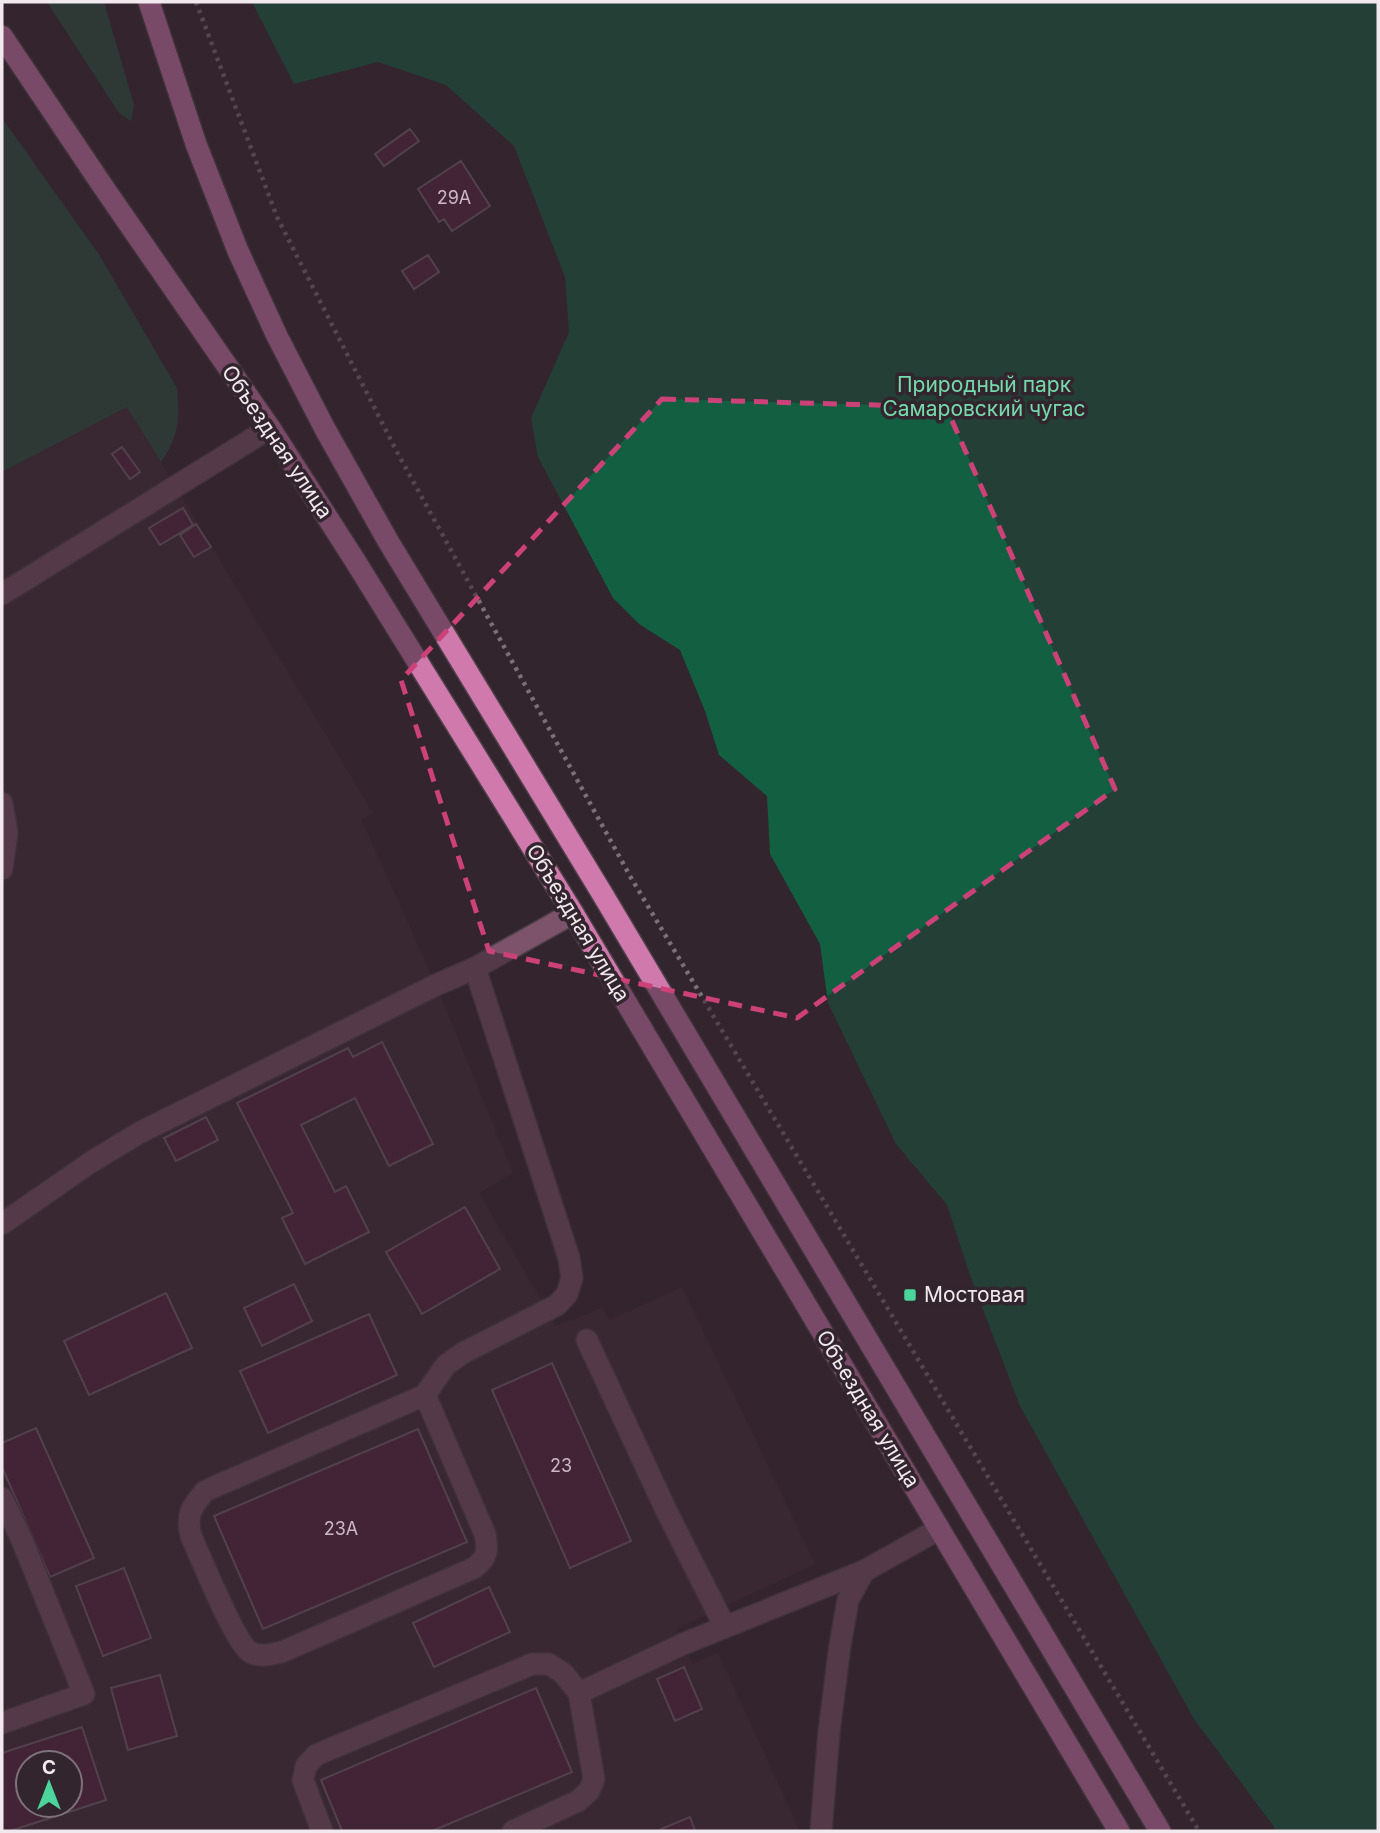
<svg xmlns="http://www.w3.org/2000/svg" width="1380" height="1833" font-family="Inter,sans-serif">
	<style>
		.built { fill: #412d39; fill-rule: evenodd }
		.green { fill: #28523f }
		.forest { fill: #135f42 }
		.building { fill: #572444; stroke: #75656e; stroke-width: 2; fill-rule: evenodd }
		.lines { fill: none; stroke-linecap: round; stroke-linejoin: round }
		.minor-casing { stroke: #4e4048; stroke-width: 24 }
		.major-casing { stroke: #4e4048; stroke-width: 24 }
		.path { stroke: #7c7077; stroke-width: 4.5; stroke-dasharray: 3.5 5; stroke-linecap: butt }
		.minor { stroke: #7d536b; stroke-width: 21 }
		.major { stroke: #cf79ad; stroke-width: 21 }
		.marked { fill: none; stroke: #cc4278; stroke-width: 5; stroke-dasharray: 14 9; stroke-linejoin: round }
		.poi-dot { fill: #4bd49b; stroke: #33252d; stroke-width: 2.5 }
		.labels { text-anchor: middle; stroke-width: 7; stroke-linejoin: round; paint-order: stroke }
		.number-label { font-size: 18px; fill: #cbb8c4 }
		.park-label { font-size: 21px; fill: #75daac; stroke: #33252d }
		.street-label { font-size: 21px; fill: #f2e9ee; stroke: #33252d }
		.poi-label { font-size: 21px; fill: #f2e9ee; stroke: #33252d; text-anchor: start }
	</style>
	<rect width="100%" height="100%" fill="#33252d"/>
	<path class="built" d="M127,407L373,813L361,819L436,985L513,1173L479,1193L556,1326L602,1308L610,1320L682,1287L815,1564L676,1629L692,1664L718,1653L800,1831H2V472ZM28,1763H70V1805H28Z"/>
	<path class="green" d="M47,2H104L134,105L131,121L119,113Z
		M2,118L100,256L177,388C180,419 179,436 161,462L127,407L2,472Z"/>
	<path class="forest" d="M252,2H1378V1831H1277L1194,1719L1020,1406L972,1281L947,1205L896,1144L828,1003L820,944L770,854L767,796L719,755L705,711L680,650L639,624L613,598L538,457L531,418L569,332L565,277L514,146L446,85L378,62L294,84Z"/>
	<path class="building" d="M410,129L419,141L384,166L375,154Z
		M461,161L490,206L452,231L444,219L439,222L418,189Z
		M428,255L439,272L414,289L402,271Z
		M122,447L140,472L130,479L112,454Z
		M183,508L193,525L160,545L149,528Z
		M196,524L211,547L194,557L180,535Z
		M382,1042L433,1144L389,1166L355,1098L301,1125L335,1192L346,1186L369,1232L305,1264L282,1218L293,1213L237,1103L348,1048L353,1057Z
		M206,1117L218,1140L176,1161L164,1138Z
		M465,1207L500,1269L422,1314L386,1252Z
		M294,1284L312,1321L262,1346L244,1308Z
		M166,1293L192,1348L89,1395L64,1341Z
		M369,1314L397,1375L268,1433L240,1371Z
		M552,1363L631,1541L570,1568L492,1390Z
		M36,1428L94,1558L50,1577L2,1467V1443Z
		M418,1429L467,1542L263,1629L214,1516Z
		M124,1568L151,1638L103,1656L76,1586Z
		M489,1587L510,1632L434,1667L413,1623Z
		M684,1667L702,1709L675,1721L657,1679Z
		M160,1675L177,1736L128,1750L111,1688Z
		M536,1688L572,1772L432,1831H342L321,1780Z
		M82,1727L106,1800L10,1831H2V1753ZM28,1763H70V1805H28Z
		M690,1817L695,1831H662L661,1829Z"/>
	<g class="lines">
		<defs>
			<path id="minor" d="M2,594L270,428
				M2,803L7,833L2,869
				M2,1224L91,1162L139,1133L436,985L475,968L573,913
				M587,1340L666,1510L725,1627
				M425,1395L485,1534C488,1551 488,1557 474,1568L282,1652C273,1654 259,1658 250,1652C236,1644 200,1556 191,1536C186,1514 191,1508 205,1491L425,1395L446,1365L463,1353L557,1305L567,1294L572,1278L569,1258L475,968
				M2,1498L22,1540L84,1694L2,1723
				M579,1693L683,1644L864,1571L939,1529
				M322,1831L303,1780L306,1766L316,1755L532,1664H549L563,1673L579,1693L594,1779L589,1791L578,1801L513,1831
				M821,1831L829,1732L840,1645L848,1600L864,1571"/>
			<path id="major" d="M149,2L196,144L238,251L277,336L325,429L388,541L603,895L1160,1831
				M2,36L102,185L270,428L354,559L573,913L1119,1831"/>
		</defs>
		<use href="#minor" class="minor-casing"/>
		<use href="#major" class="major-casing"/>
		<path class="path" d="M196,2L277,217L397,452L630,876L1199,1831"/>
		<use href="#minor" class="minor"/>
		<use href="#major" class="major"/>
	</g>
	<path d="M0 0H1380V1833H0ZM662,399L946,407L1115,789L797,1018L489,951L401,680Z" fill="#33252d" fill-opacity=".55" fill-rule="evenodd"/>
	<path class="marked" d="M662,399L946,407L1115,789L797,1018L489,951L401,680Z"/>
	<rect class="poi-dot" x="903" y="1288" width="14" height="14" rx="3.5"/>
	<g class="labels">
		<g class="number-label">
			<text x="454" y="204">29А</text>
			<text x="561" y="1472">23</text>
			<text x="341" y="1535">23А</text>
		</g>
		<g class="park-label">
			<text x="984" y="392">Природный парк<tspan x="984" dy="24">Самаровский чугас</tspan></text>
		</g>
		<g class="street-label">
			<text transform="translate(277 442) rotate(56)" y="7">Объездная улица</text>
			<text transform="translate(578 923) rotate(59)" y="7">Объездная улица</text>
			<text transform="translate(868 1409) rotate(59)" y="7">Объездная улица</text>
		</g>
		<g class="poi-label">
			<text x="924" y="1302">Мостовая</text>
		</g>
	</g>
	<rect width="1380" height="1833" fill="none" stroke="#f2e9ee" stroke-width="7"/>
	<g transform="translate(49 1784)"><circle r="33" fill="#33252d" stroke="#7f737a" stroke-width="2"/>
	<path d="M0-5L12 26L0 18L-12 26Z" fill="#4bd49b"/>
	<text y="-10" font-size="19" font-weight="bold" text-anchor="middle" fill="#f2e9ee">С</text>
	</g>
</svg>
